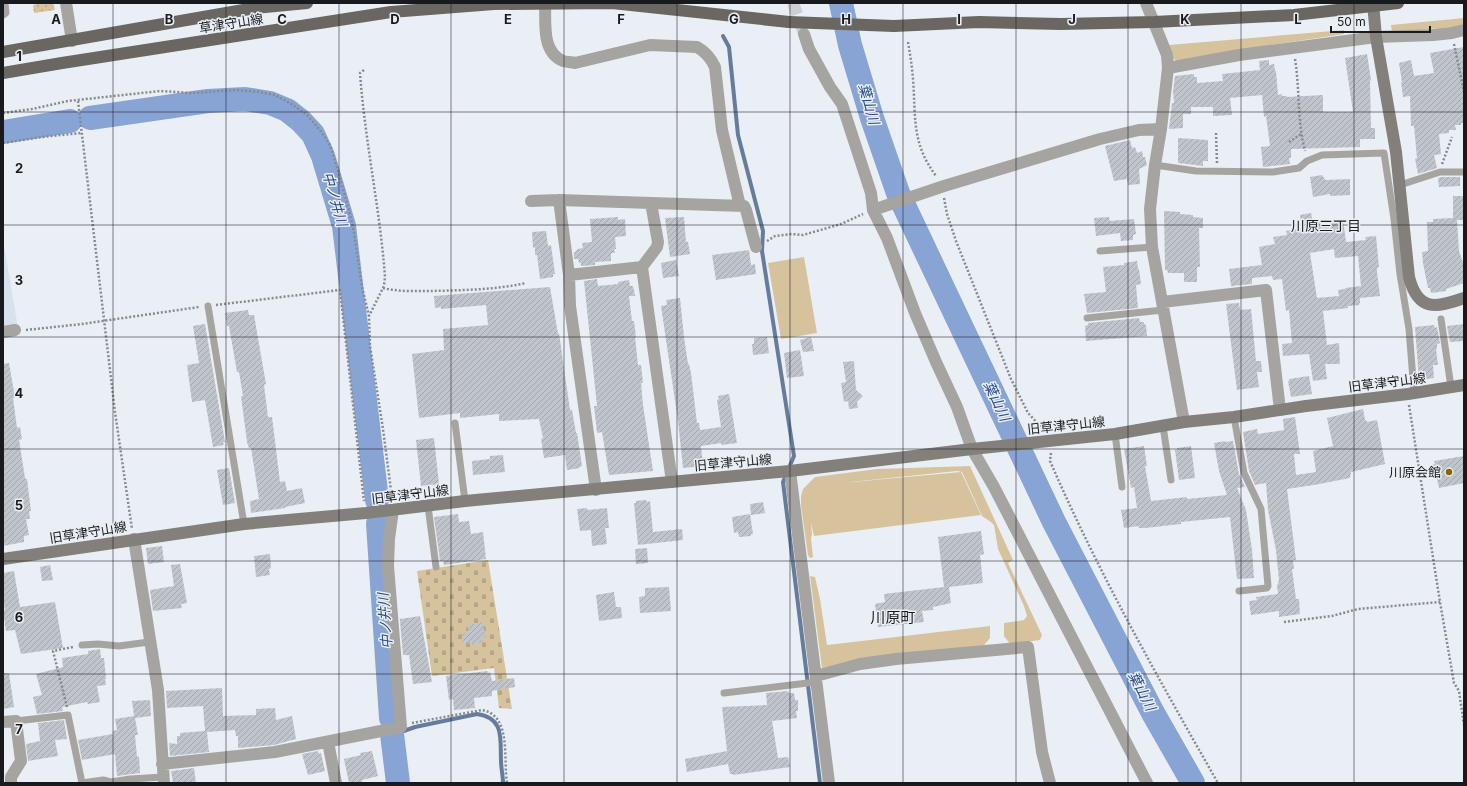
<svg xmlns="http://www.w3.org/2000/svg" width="1467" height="786" font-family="Inter,'Noto Sans JP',sans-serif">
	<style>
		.built { fill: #d8e1ee }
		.grass { fill: #d6c39e }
		.cemetery { fill: url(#cemetery-stones) }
		.park { fill: url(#park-dots) }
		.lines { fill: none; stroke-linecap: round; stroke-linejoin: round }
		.stream { stroke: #677b9d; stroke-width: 4 }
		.river { stroke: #88a4d4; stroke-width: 24 }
		.building { fill: url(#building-hatch); fill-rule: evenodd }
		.street-tunnel { stroke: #cbcfd5; stroke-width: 12; stroke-dasharray: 12 6; stroke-linecap: butt }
		.path { stroke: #86898e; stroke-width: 2.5; stroke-dasharray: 2 2; stroke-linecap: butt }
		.lane { stroke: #a6a4a1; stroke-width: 7 }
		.street { stroke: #a6a4a1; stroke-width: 12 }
		.secondary { stroke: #83807c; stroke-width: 12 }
		.primary { stroke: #6a6762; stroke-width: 12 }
		.primary-bridge { stroke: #6a6762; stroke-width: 12 }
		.grid { fill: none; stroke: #191a1d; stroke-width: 1; stroke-opacity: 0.55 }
		.poi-dot { fill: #886602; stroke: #eaeff6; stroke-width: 1.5 }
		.labels { text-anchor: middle; stroke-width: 3; stroke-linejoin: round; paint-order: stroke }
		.street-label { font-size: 13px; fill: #191a1d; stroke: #eaeff6 }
		.poi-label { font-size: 13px; fill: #191a1d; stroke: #eaeff6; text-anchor: end }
		.water-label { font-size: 14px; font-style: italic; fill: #284984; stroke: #eaeff6 }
		.neighbourhood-label { font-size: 14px; fill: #191a1d; stroke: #eaeff6 }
		.quarter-label { font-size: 15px; fill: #191a1d; stroke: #eaeff6 }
		.grid-label { font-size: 13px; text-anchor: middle; font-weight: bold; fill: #191a1d; stroke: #eaeff6; stroke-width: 3; stroke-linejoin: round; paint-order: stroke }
	</style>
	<defs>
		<pattern id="cemetery-stones" width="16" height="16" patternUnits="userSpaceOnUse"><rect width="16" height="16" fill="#d6c39e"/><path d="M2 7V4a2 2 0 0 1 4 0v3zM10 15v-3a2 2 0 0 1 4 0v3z" fill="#b7a788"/></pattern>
		<pattern id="park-dots" width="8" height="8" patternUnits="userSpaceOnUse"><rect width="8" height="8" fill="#d6c39e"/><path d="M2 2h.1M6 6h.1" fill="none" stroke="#b7a788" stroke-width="1.8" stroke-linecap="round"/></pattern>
		<pattern id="building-hatch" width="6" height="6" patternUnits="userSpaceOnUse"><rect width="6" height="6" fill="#c0c4cb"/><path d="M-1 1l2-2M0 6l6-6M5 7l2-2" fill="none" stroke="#a4a8ae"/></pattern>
	</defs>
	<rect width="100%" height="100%" fill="#eaeff6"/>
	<path class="built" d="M3,239L18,328L3,329Z"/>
	<path class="grass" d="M1464,18V24L1454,27L1392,32L1391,25Z
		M1344,30V34L1238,50L1177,61L1172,58L1169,45Z
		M804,257L817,333L781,339L768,263Z
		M970,466L1013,560L1008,563L1042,635L1040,640L1010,644L1004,636V623L1024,620L1027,616L1024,606L998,549L994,525L991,522L982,516L962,472L957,471L841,483L961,472L981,515L814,536L811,523L812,535L811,538L813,557L810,558L808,555L801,506V496L803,489L815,477L877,469Z
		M810,576L815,577L820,599L827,645L990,626V638L984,645L822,668Z"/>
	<path class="cemetery" d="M488,560L512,709L499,708L494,668L432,676L417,571Z"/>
	<path class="park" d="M40,3H53L55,10L34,13L33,5Z"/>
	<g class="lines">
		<path class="stream" d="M723,36L729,47L738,135L763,231L762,251L794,456L783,482L820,783
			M401,732L415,727L477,714C505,718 500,739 501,761C501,768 503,776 503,783"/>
		<path class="river" d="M841,3L850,45L872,118L898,193L1054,522L1153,713L1193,783
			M90,118L208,101L245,99L270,103L287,110L301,121L313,134L323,156L344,226L377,500
			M3,132L70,121
			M378,524L391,718
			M392,734L398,783"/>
	</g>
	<path class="building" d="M1464,47V123H1461V125H1455L1456,130H1449V133L1439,134L1441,154L1434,155L1437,168L1418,174L1415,159L1417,158L1414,126H1411L1410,96L1403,97L1401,82H1402L1399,63L1411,60L1414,76L1434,73L1430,53Z
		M1367,54L1371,80L1370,81L1371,128H1375V139H1360V147L1291,149V158H1289L1290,164L1263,167L1261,147L1270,146L1266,116L1264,117L1262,95L1230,98L1232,115L1213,116V107H1191V114H1183V128L1169,129L1172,103H1174L1173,91L1175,76L1194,74V77H1197V83L1223,81L1222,74L1260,70L1259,61L1269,60V65L1274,64L1275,71H1276L1278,95L1282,94V96H1287V97L1323,95V112H1353L1345,58Z
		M1178,138L1208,140V161H1203V166L1178,163Z
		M1130,140L1132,148L1135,147L1137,153L1142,151L1143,157H1145L1147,165L1139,169L1140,184L1128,185L1127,179L1114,181L1105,146Z
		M1322,175L1323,177H1324L1325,180L1350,179V195L1330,196V194L1313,197L1310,177Z
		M1441,177H1460V186L1439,187L1438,178Z
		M1453,196H1464V220H1457L1459,251L1464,265V283L1446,289V291L1431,293L1430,288H1428L1423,263L1422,252L1428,251L1427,222H1433V219L1453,218Z
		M1164,211L1180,212V214L1193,215V217L1203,218V228H1199L1200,267H1197V282H1184V273H1168L1167,270H1165Z
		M1311,213L1313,222L1343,219L1346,242L1366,240L1365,237L1376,236L1379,267L1377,268V272L1380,296L1360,298V303H1359V305L1348,306V308L1323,311L1327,345L1339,343L1340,364H1325L1327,379L1313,381L1309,354L1283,356L1282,344L1292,343L1289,310L1286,311L1282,279L1273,280L1272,276L1252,278V284L1231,286L1229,269L1262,265L1259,247L1275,244L1273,237L1287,235L1286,231L1302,228L1300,215ZM1334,249L1335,258L1358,256L1361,286L1345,288V289L1338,290L1339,296L1317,298L1310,253Z
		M618,217V220L625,219L626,236L615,237L616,249H614L615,253H611V261L595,262V265L581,266V263H579L578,259H574V253L578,249L583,248L582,243L592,242L590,219Z
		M684,217L686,242H688L690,254L670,257L665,218Z
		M1109,217L1110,221L1134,219L1136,234L1133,235V240L1121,241L1120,233L1096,236L1094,218Z
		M546,231L548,246L551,245L555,274H553V277L540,279L537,255H535V247L533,248L532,232Z
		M749,250L751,265L755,264L756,274L716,280L712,255Z
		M676,260L679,276L663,278L661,263Z
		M1137,261L1138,269H1139L1141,284L1136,285L1138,308L1087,313L1084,294L1106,292L1103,267L1124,265V263Z
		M597,279L598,286L618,284V282L629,280L630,286H633L635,296H629L632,321H634L636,337H635L638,365H641L643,383H641L643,405L653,471L609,475L602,432L597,433L594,406H597L584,281Z
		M550,287L558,334L559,333L570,410H572L576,433H577L582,466L579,467L580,468L567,470L565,455L544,458L541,439L543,438L539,419L499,421V414L460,418V413L419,418L412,354L444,350L443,329L488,325L486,305L441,309V307L435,308L434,296Z
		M680,298L684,337L688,364H689L691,373L697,423H699L700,430L721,427L717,400L719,399L718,396L729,394L737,443L721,445V443L701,446L703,466L683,468L678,421L661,306L667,305L666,300Z
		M1239,303L1240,310L1251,309L1256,361H1261L1262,372H1257L1259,387L1237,390L1226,304Z
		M248,310L249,315H254L266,384L264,385L268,417H272L280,482L285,481L287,491L302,488L305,503L285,507V508L251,513L250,501L259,499L251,448H249L247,442L241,396H243L239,372H237L229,326H227L225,313Z
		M1139,318L1140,322H1144V324L1146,325L1147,336L1086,341L1085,326L1088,325V323Z
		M205,324L225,442H223L224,445L213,447L205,400L192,402L187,365L199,363L193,326Z
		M1464,324V341L1450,342L1447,326Z
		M1434,325L1435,328L1437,327L1440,343L1437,344V349H1436L1438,365H1433L1434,378L1419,380L1415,327Z
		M767,337L769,353L753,355L752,344H754V338Z
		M811,337L814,351L803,352L800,340Z
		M800,350L804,376L787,378L784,353Z
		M854,361L856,390L863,396L857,402L858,408L849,409L848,401L844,402L841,383L846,382L843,362Z
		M9,363L15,398H13L17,428L20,427L22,439L19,440L25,478L26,479H27L31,511H29L30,519H26L29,535L24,536V542L3,546V364Z
		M1309,376L1312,394L1291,397L1288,381H1289V379Z
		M1363,409L1365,420H1366L1367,422L1377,420L1385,464L1351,472L1350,478L1314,485L1287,489L1296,560H1293L1294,569H1292L1296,599H1299L1300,614L1279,617V611L1251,615L1249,601L1257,600L1256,597L1278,594L1277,585L1278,584L1279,580L1276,550L1268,510L1266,483L1255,485L1249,471L1243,432L1257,429L1258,434L1284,430L1283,419L1295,417L1300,454H1294L1296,475L1316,472L1313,451L1333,446L1327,418Z
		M434,438L439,484L421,486L416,440Z
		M1225,441V442L1233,441L1239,474L1245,487L1237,488L1246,510L1252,550L1254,578L1237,579L1230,517L1181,522V524L1145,528H1139L1138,526L1124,528L1121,510L1137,508L1134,487L1131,488L1124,449L1144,446L1147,466H1145L1151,501L1187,497V499L1227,495L1219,471L1214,443Z
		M1191,446L1195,478L1179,480L1175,450H1177V448Z
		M503,455L505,472L473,475L472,461L490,459V456Z
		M1464,456V483L1439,488L1437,479H1435L1432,465L1435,464L1434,461Z
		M229,468L235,503L223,505L217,470Z
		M646,500L647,502L650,501L653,532L682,529L683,540L638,545L634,503H636V501Z
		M763,502L765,513L751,515L750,504Z
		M587,508V510L607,508L609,528H605L607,544L592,546L591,530L580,531L577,509Z
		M458,514L459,522L469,521L471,534L483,532L486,559L444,565L443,561H440L434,517Z
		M750,514L753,534H751V536L739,537L738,532L734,533L732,517Z
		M981,531L984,554L980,555L983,583L949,587L951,603L933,607V610L922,611L924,622L878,627L875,604L885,602L884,594L944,587L938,537Z
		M162,546L164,562L148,564L146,548Z
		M647,548L648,563L636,564L635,549Z
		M270,554L271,568L269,569L270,575L256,577L254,556Z
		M180,564L187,603L181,604L182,608L153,611L150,590L174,586L171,565Z
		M50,565L53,580L42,581L40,567Z
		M14,571L20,607L55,602L63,648L21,654L15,630L6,631L3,610H5L3,598V573Z
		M669,587L671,611L640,613L639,597L645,596V588Z
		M614,592L616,607H621L622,618L599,621L596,595Z
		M420,616L432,682L413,684L409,655H403L400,621V619Z
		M482,622L486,637L481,638L482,642L472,645V642L464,644L462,634L469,632L467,626Z
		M100,649L101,658H104L106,679H105L106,685L97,686L100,702L88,704L87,702L62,707L63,711L37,714L33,697L42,695L36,674L63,667L62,658L88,654V651Z
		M487,671L488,673L490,672L492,681L514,678L515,687L492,691V696L474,698L475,708L454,710L453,699L449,700L446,676Z
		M3,673H9L14,707L3,709Z
		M222,688L223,716L256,715V709L275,708L276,720L292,716L296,739L274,745L238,748V736H236L235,730L207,732L209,752L170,756L169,743L177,744V736H180V733L205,731L203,706L167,708L166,691Z
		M788,691L789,693H794L795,700H798V711H796L797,718L772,721L778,758L788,757L790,767L733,775V774H730L728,764L687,772L685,759L727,751L722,707L767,705L766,693Z
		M150,700L151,716L135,718L138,735H135L137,757L139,756L140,773L117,776L115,754L82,760L78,740L113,734V731L117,730L115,719L134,716L132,701Z
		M64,720L67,739L55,740L58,756L28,761L26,744L40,741L38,723Z
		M318,751L319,754L321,753L325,771L308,775L302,754Z
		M372,751L378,776L362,780V783H349L344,759L361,755L360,753Z
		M194,768L196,783H173L171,771Z"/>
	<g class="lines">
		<path class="street-tunnel" d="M793,3L803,31"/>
		<path class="path" d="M908,42C910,54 912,66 913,79C916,117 911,142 936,176
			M1454,44L1464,92
			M1295,59C1300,90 1297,120 1305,151
			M364,70L360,73C365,142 380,209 385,277L384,286L369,316L370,346L383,429L392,498
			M78,101L115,412L132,529
			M3,113L32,109L68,101L160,91L191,93L236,90L260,92L275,95L293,105L307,115L320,130L330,145L337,167L349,210L354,232L362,287L369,316
			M1216,133L1217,163
			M1289,142L1301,134
			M3,143L42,137L81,133
			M1442,164L1452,137
			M944,198L947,214L956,241L1011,379L1028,413L1043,429
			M767,241L775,236L792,234L803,235L841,224L863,214
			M383,288C399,292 416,291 432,291C463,290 495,290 526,283
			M216,305L340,290L364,501
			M26,330L82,324L199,307
			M1409,405L1440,602L1454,683L1459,691L1464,725
			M1051,453L1050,461C1098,572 1158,678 1218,783
			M1284,622L1332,616L1358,609L1440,602
			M67,707L53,651L73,647
			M412,723L482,710C512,715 503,760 507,783"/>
		<path class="lane" d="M3,15L6,13L5,3
			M1155,165L1196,171L1273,172L1299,168L1307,161L1322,155L1384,153L1394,219L1400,274L1409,329L1414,392
			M1400,185L1440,172H1464
			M1100,251L1152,247
			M208,306L244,524
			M1087,318L1163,310
			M1441,319L1451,387
			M1234,417L1244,473L1261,509L1268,586L1267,588L1239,591
			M455,423L465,501
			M1163,426L1171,480
			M1115,434L1122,487
			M428,506L436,567
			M82,645L98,644L119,646L149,642
			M724,693L816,682
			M16,721L68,715L82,783L103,780L111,782L130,779L163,777"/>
		<path class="street" d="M66,3L72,41
			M545,3C546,22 541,52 563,61C567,62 572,62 575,63L650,45L697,47C706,52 711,58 715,67L722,130L740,206
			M1146,3L1167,55L1168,68L1161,129L1155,165L1150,209L1152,247L1184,422
			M804,34L809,49L830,87L842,104L871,193L873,210L887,238L915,313L936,362L957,407L972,449L994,487L1147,783
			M1168,68L1239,55L1376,37L1433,35L1452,33L1464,30
			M559,200L569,275L570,306L596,490
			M531,201L559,200L744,206L746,210L756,247
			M651,203L658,242L657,247L642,267L672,482
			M873,210L944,186L1100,139L1139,130L1161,129
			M569,275L642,267
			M1162,302L1266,290L1280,410
			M3,332L15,330
			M790,471L829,783
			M134,539L158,690L164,783
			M816,676L860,664L896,659L1028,647L1042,752L1050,783
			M3,722L16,721L21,761L11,777V783
			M328,742L336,783
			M162,764L275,752L401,727L388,566L389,539L393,510"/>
		<path class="secondary" d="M1373,3L1376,37L1396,152L1409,277C1418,312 1436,308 1464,298
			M3,559L244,524L366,513L465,501L790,471L972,449L1115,434L1184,422L1234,417L1306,406L1408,394L1464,385"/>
		<path class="primary" d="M894,26L979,22L1061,24L1154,22L1294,15L1398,3
			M3,52L255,8L307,3
			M3,73L62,63L391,12L494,4L612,3L789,22"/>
		<path class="primary-bridge" d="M789,22L894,26"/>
	</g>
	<path class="grid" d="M113,3V783M226,3V783M339,3V783M451,3V783M564,3V783M677,3V783M790,3V783M903,3V783M1016,3V783M1128,3V783M1241,3V783M1354,3V783M3,112H1464M3,225H1464M3,337H1464M3,449H1464M3,561H1464M3,674H1464"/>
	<circle class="poi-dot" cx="1449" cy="472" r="4"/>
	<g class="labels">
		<g class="street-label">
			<text transform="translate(231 23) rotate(-9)" y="5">草津守山線</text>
			<text transform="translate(1387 382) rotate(-7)" y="5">旧草津守山線</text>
			<text transform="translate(1066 425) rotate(-6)" y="5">旧草津守山線</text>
			<text transform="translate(733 462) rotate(-5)" y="5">旧草津守山線</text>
			<text transform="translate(410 494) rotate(-7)" y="5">旧草津守山線</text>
			<text transform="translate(88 532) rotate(-9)" y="5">旧草津守山線</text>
		</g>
		<g class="poi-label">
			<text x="1441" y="477">川原会館</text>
		</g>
		<g class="water-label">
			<text transform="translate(869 104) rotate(74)" y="5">葉山川</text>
			<text transform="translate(335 199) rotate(74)" y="5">中ノ井川</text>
			<text transform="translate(997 401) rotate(65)" y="5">葉山川</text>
			<text transform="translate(385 621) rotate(-94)" y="5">中ノ井川</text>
			<text transform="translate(1142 691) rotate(63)" y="5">葉山川</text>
		</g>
		<g class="neighbourhood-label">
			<text x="1326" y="231">川原三丁目</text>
		</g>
		<g class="quarter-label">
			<text x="893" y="623">川原町</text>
		</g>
	</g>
	<g class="grid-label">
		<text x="56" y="24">A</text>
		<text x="169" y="24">B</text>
		<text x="282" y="24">C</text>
		<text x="395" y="24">D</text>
		<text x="508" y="24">E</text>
		<text x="621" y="24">F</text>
		<text x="734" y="24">G</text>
		<text x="846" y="24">H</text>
		<text x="959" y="24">I</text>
		<text x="1072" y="24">J</text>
		<text x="1185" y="24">K</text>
		<text x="1298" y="24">L</text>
		<text x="19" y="61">1</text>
		<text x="19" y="173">2</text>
		<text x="19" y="285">3</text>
		<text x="19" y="398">4</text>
		<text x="19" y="510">5</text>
		<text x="19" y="622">6</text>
		<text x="19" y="734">7</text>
	</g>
	<rect width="1467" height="786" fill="none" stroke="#191a1d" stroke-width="8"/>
	<path d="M1331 26v6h99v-6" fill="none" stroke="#191a1d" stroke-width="2"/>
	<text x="1337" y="26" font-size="12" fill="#191a1d" stroke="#eaeff6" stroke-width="3" paint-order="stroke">50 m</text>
</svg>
